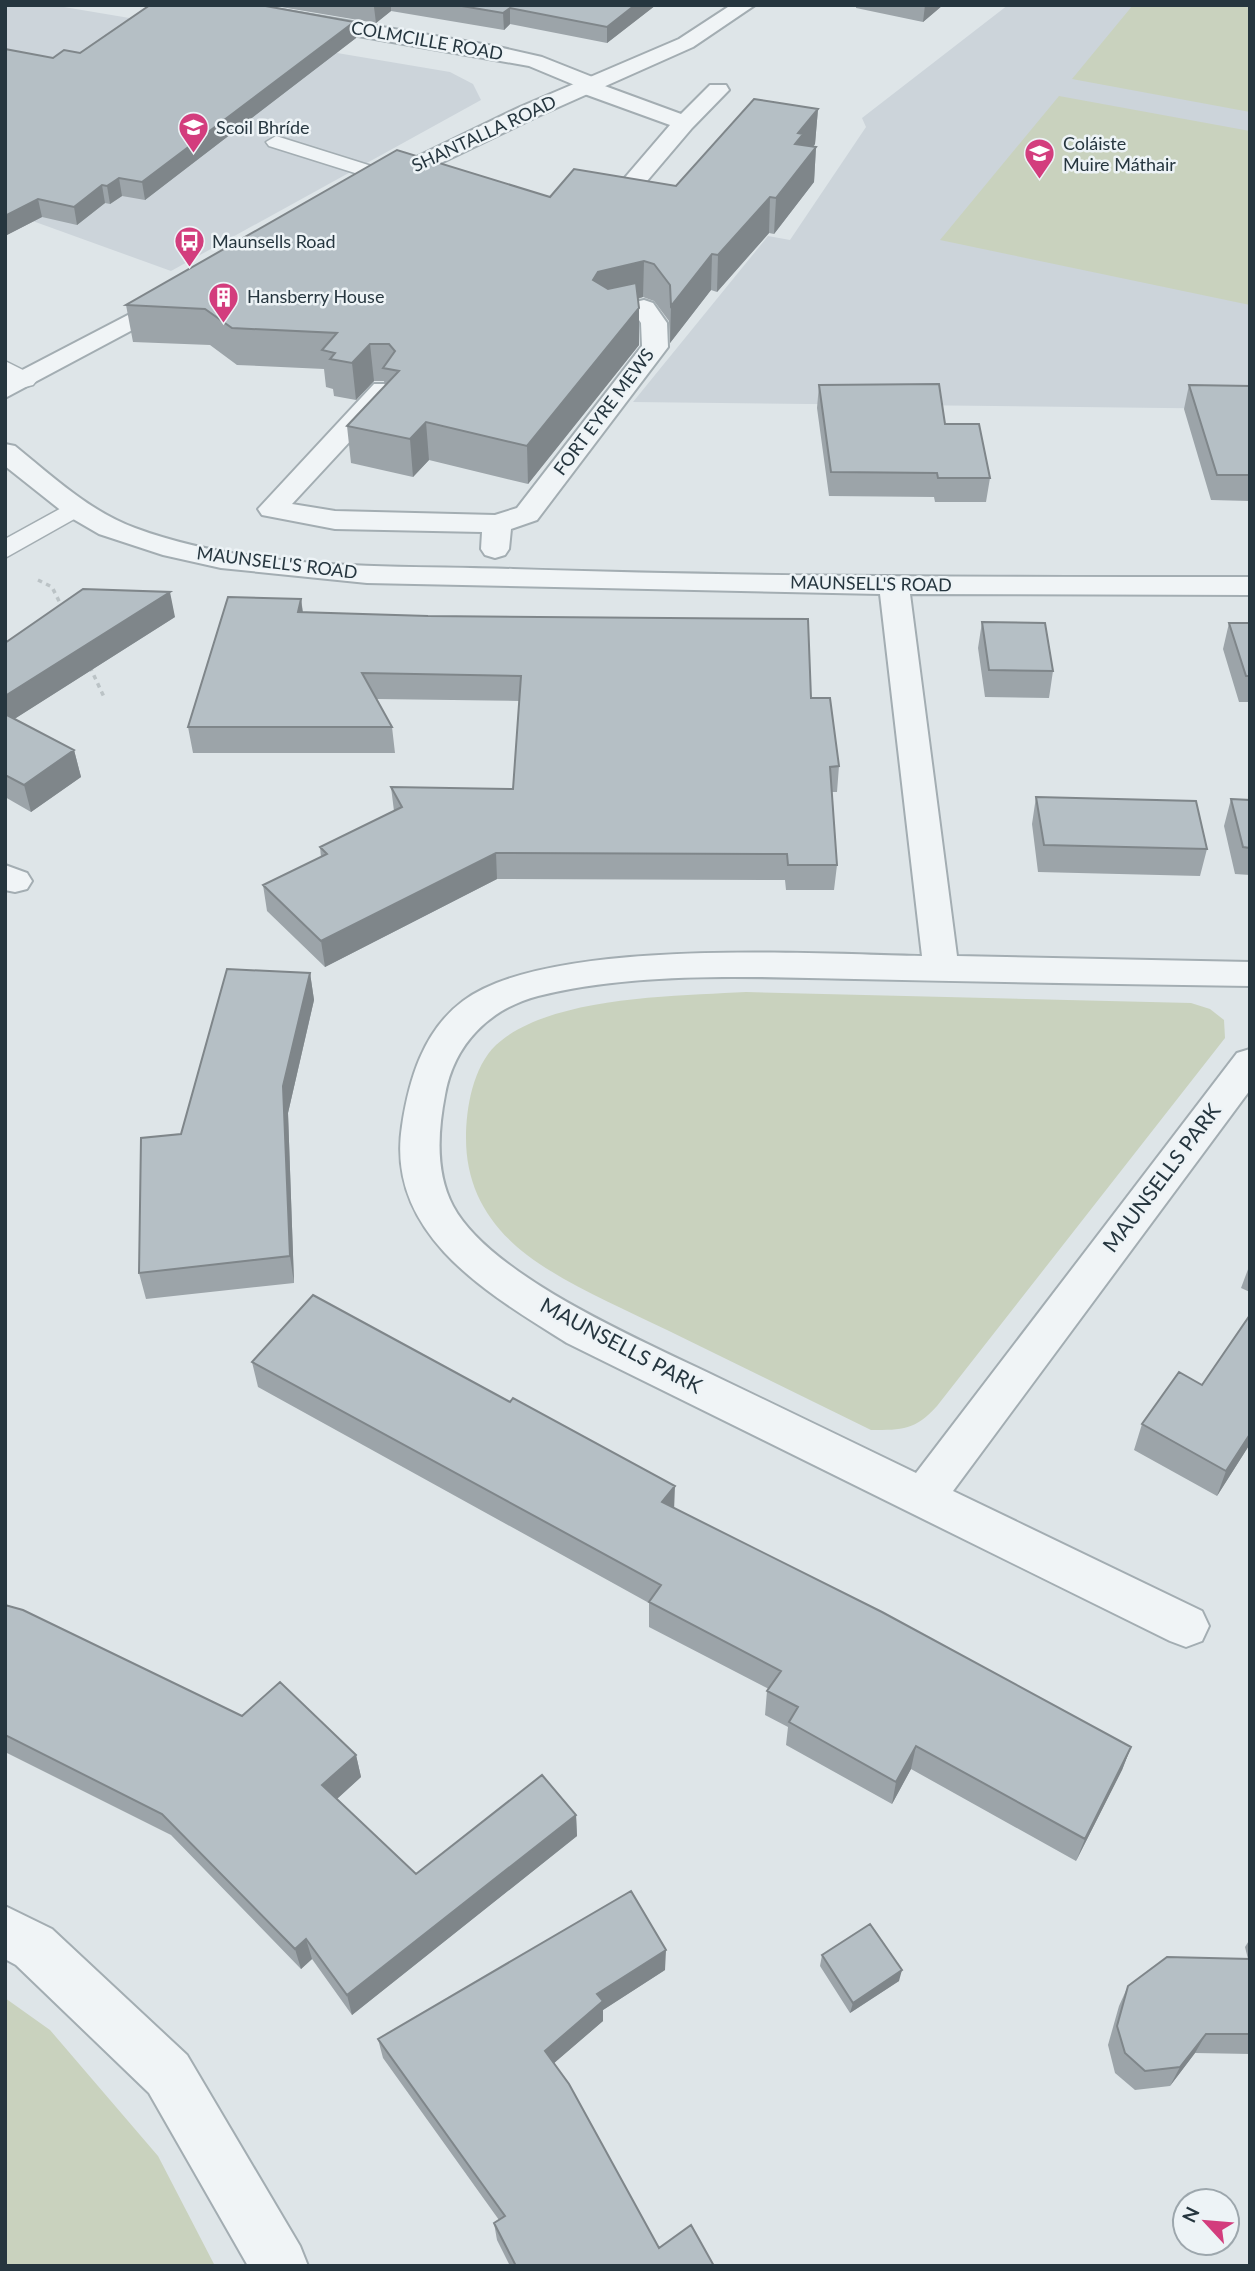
<svg xmlns="http://www.w3.org/2000/svg" width="1255" height="2271" font-family="Lato,sans-serif">
	<style>
		.built { fill: #ccd4da }
		.green { fill: #c9d2be }
		.lines { fill: none; stroke-linecap: round; stroke-linejoin: round }
		.service-casing { stroke: #a3adb2; stroke-width: 3 }
		.minor-casing { stroke: #a3adb2; stroke-width: 4 }
		.tertiary-casing { stroke: #a3adb2; stroke-width: 4 }
		.path { stroke: #bbc3c6; stroke-width: 3.5; stroke-dasharray: 4.5 4.5; stroke-linecap: butt }
		.service { fill: #f0f4f6; fill-rule: evenodd }
		.minor { fill: #f0f4f6; fill-rule: evenodd }
		.tertiary { fill: #f0f4f6; fill-rule: evenodd }
		.wall { fill: #9ca4a9 }
		.shaded-wall { fill: #7f868a }
		.building { fill: #b5bfc5; stroke: #7f868a; stroke-width: 2 }
		.labels { text-anchor: middle; stroke-width: 5; stroke-linejoin: round; paint-order: stroke }
		.far-street-label { font-size: 18px; fill: #26363f; stroke: #edf3f6 }
		.far-poi-label { font-size: 18px; fill: #26363f; stroke: #edf3f6; text-anchor: start }
		.street-label { font-size: 21px; fill: #26363f; stroke: #edf3f6 }
	</style>
	<rect width="100%" height="100%" fill="#dee5e8"/>
	<path class="built" d="M5,5H52L450,72L473,84L481,100L171,271L5,211Z
		M1008,5H1250V409L633,402L768,236L790,240L866,127L862,118Z"/>
	<path class="green" d="M1133,5H1250V112L1072,79Z
		M1059,96L1250,131V305L940,240Z
		M746,992L1191,1003L1210,1009L1224,1020L1225,1038L937,1406C915,1430 903,1430 871,1430C803,1397 735,1363 667,1330C622,1308 567,1285 527,1255C488,1225 466,1187 466,1138C466,1108 473,1067 496,1045C549,996 676,996 746,992Z
		M5,1998L50,2030L158,2156L215,2266H5Z"/>
	<g class="lines">
		<defs>
			<path id="service" d="M276,136L397,174L400,178L390,184L269,146L266,142Z
				M5,361L33,375L37,380L33,385L25,387L5,378Z
				M76,500L85,503L89,508L85,513L5,558V539Z"/>
			<path id="minor" d="M205,5H252L494,46L542,57L600,80L602,85L681,114L710,85H726L729,90L692,128L630,201L622,203L583,198L579,193L583,188H616L670,125L579,92L577,86L529,66L215,11Z
				M644,300L653,303L667,323L668,347L537,520L511,529L509,549L505,555L495,558L485,555L481,549L482,532L335,529L262,515L258,509L374,384H392L396,390L392,396L292,504L335,511L495,515L517,508L642,346L641,323L637,317L609,323L600,320L596,315L600,310Z
				M5,444L15,446C52,476 89,511 135,528C254,572 388,565 513,569C759,577 1004,577 1250,577V595L910,594L957,956L1250,962V986C1118,984 987,982 855,979C754,977 637,971 538,996C489,1009 454,1044 445,1095C438,1131 435,1172 453,1206C491,1277 645,1342 717,1377C784,1409 850,1441 916,1473L1237,1053L1250,1049V1090L953,1491L1202,1611L1209,1626L1202,1641L1186,1647L1170,1641L567,1343C489,1294 385,1235 402,1126C409,1080 423,1031 463,1001C549,937 813,954 922,956L880,594L367,583L221,568L163,555L99,534L68,516L5,466Z
				M5,865L27,873L32,881L27,889L15,892L5,890Z
				M5,1906L52,1929L187,2055L300,2246L308,2266H248L149,2093L16,1965L5,1959Z"/>
			<path id="tertiary" d="M731,5H755L693,47L536,117L387,189H371L367,184L371,179L520,107L679,39Z
				M174,291L183,293L186,298L183,303L5,398V379Z"/>
		</defs>
		<use href="#service" class="service-casing"/>
		<use href="#minor" class="minor-casing"/>
		<use href="#tertiary" class="tertiary-casing"/>
		<path class="path" d="M38,580L52,587L63,609
			M90,667L104,697"/>
		<use href="#service" class="service"/>
		<use href="#minor" class="minor"/>
		<use href="#tertiary" class="tertiary"/>
	</g>
	<path class="wall" d="M269,5H656L607,43L510,24L504,30L391,11L376,23Z
		M856,5H943L923,22L856,8Z
		M356,38L145,200L122,196L110,204L105,203L77,225L42,217L5,236V49L53,58L80,53Z
		M818,109L815,144L813,147H816L814,182L774,234L769,233L717,292L711,290L670,343L669,321L654,301L643,297L638,299L639,308V345L528,484L429,460L413,477L351,463L347,426L385,386L384,381H374L356,400L334,396L333,389L326,387L324,369L237,365L210,345L133,342L126,305L550,197L676,186Z
		M819,385L945,424L990,478L986,502H935L934,497L829,496L817,408Z
		M1189,385L1250,386V501L1211,500L1184,409Z
		M301,599L303,612L811,698L839,766L837,792H831L837,865L834,890H786L785,880L497,879L325,967L267,911L263,885L321,857L320,847L394,811L391,787L513,789L520,701L376,699L392,727L395,753H193L188,727Z
		M175,617L14,719L74,750L81,777L31,812L5,797V643Z
		M982,622L1053,671L1049,698L985,697L978,648Z
		M1229,623H1250V702H1239L1223,649Z
		M1036,797L1207,849L1200,876L1038,872L1032,824Z
		M1231,799L1250,800V875L1235,874L1224,826Z
		M310,973L314,1000L288,1113L294,1283L146,1299L139,1273L181,1134Z
		M1250,1264V1292L1241,1288Z
		M252,1362L674,1508L1131,1747L1122,1770L1076,1861L911,1769L892,1804L786,1745L788,1727L765,1715L767,1691L769,1689L649,1627V1603L258,1387Z
		M1202,1385L1250,1444L1217,1496L1134,1450L1142,1424Z
		M5,1605L242,1716L356,1755L361,1777L337,1799L416,1874L576,1815L577,1836L352,2015L312,1959L301,1969L171,1835L5,1752Z
		M1250,1939V2054L1195,2053L1170,2086L1135,2090L1115,2073L1108,2045L1119,2006L1128,1986L1248,1959L1245,1947Z
		M822,1955L899,1981L850,2013L820,1966Z
		M665,1970L603,2010V2021L554,2063L659,2248L714,2266H510L497,2240L494,2223L499,2220L383,2058L378,2039Z"/>
	<path class="shaded-wall" d="M376,5H391V11L376,23L374,7Z
		M635,5H656L607,43V27Z
		M925,5H943L923,22Z
		M510,8V24L504,30L503,13Z
		M354,22L356,38L145,200L142,182Z
		M818,109L815,144L801,161L816,147L814,182L774,234L776,198L798,133Z
		M119,178L122,196L110,204L107,186Z
		M102,185L105,203L77,225L74,207Z
		M770,197L769,233L717,292L718,255Z
		M38,199L42,217L5,236V216Z
		M712,254L711,290L670,343L671,306Z
		M644,261L643,297L598,308L593,280L598,272Z
		M639,308V345L528,484L527,446Z
		M370,344L374,381L356,400L352,363Z
		M426,422L429,460L413,477L410,439Z
		M170,592L175,617L5,725V696Z
		M301,599L304,624L298,612Z
		M74,750L81,777L31,812L24,785Z
		M496,853L497,879L325,967L321,941Z
		M310,973L314,1000L288,1113L294,1283L290,1256L283,1086Z
		M1250,1434V1444L1217,1496L1226,1471Z
		M675,1486L674,1511L662,1502Z
		M916,1746L911,1769L892,1804L896,1782Z
		M1131,1747L1122,1770L1076,1861L1085,1839Z
		M356,1755L361,1777L328,1807L322,1785Z
		M576,1815L577,1836L352,2015L347,1995Z
		M306,1939L312,1959L301,1969L295,1949Z
		M666,1950L665,1970L603,2010V2021L546,2070L545,2051L597,1994Z
		M902,1970L899,1981L850,2013L853,2003Z
		M1206,2034L1195,2053L1170,2086L1180,2067Z"/>
	<path class="building" d="M150,5H260L354,22L142,182L119,178L107,186L102,185L74,207L38,199L5,216V49L53,58L64,50L80,53Z
		M456,5H635L607,27L510,8L503,13Z
		M754,99L818,109L798,133L803,134L795,144L816,147L776,198L770,197L718,255L712,254L671,306L670,285L654,264L644,261L598,272L593,280L608,289L636,283L639,308L527,446L426,422L410,439L347,426L399,371L383,368L395,351L389,344H370L352,363L330,359L335,353L322,350L337,333L232,328L205,309L126,305L397,150L550,197L574,169L676,186Z
		M939,384L945,424H979L990,478H938L937,473L831,472L819,385Z
		M1189,385L1250,386V475H1217Z
		M83,589L170,592L5,696V643Z
		M228,597L301,599L298,612L428,616L808,619L811,698H830L839,766L830,767L837,865H788L787,854L496,853L321,941L263,885L327,854L320,847L402,807L391,787L513,789L521,676L362,673L392,727H188Z
		M982,622L1045,623L1053,671L989,670Z
		M1229,623H1250V676H1246Z
		M5,714L74,750L24,785L5,775Z
		M1036,797L1196,801L1207,849L1044,845Z
		M1231,799L1250,800V848L1243,847Z
		M227,969L310,973L283,1086L290,1256L139,1273L141,1138L181,1134Z
		M313,1295L510,1402L513,1398L675,1486L662,1502L882,1612L1131,1747L1085,1839L916,1746L896,1782L789,1722L798,1707L767,1691L781,1671L649,1602L661,1585L252,1362Z
		M1250,1315V1434L1226,1471L1142,1424L1179,1372L1202,1385Z
		M5,1605L23,1610L242,1716L280,1682L356,1755L322,1785L416,1874L542,1775L576,1815L347,1995L306,1939L295,1949L162,1814L5,1735Z
		M631,1891L666,1950L597,1994L603,2001L545,2051L569,2084L659,2248L691,2225L714,2266H516L494,2223L505,2216L378,2039Z
		M870,1924L902,1970L853,2003L822,1955Z
		M1167,1957L1250,1959V2034H1206L1180,2067L1145,2071L1125,2053L1117,2026L1128,1986Z"/>
	<defs>
		<symbol id="school-pin" viewBox="-11 -11 22 30"><path d="M0 17L-7.5 6A9.5 9.5 0 1 1 7.5 6Z" fill="#d33d7d" stroke="#edf3f6"/><path d="M0-5L7-2L0 1L-7-2ZM-4 1L0 2.5L4 1V4Q0 6-4 4Z" fill="#fff"/></symbol>
		<symbol id="bus-pin" viewBox="-11 -11 22 30"><path d="M0 17L-7.5 6A9.5 9.5 0 1 1 7.5 6Z" fill="#d33d7d" stroke="#edf3f6"/><path d="M-5-6H5V4H4V6H2V4H-2V6H-4V4H-5ZM-3.5-4V0h7V-4ZM-3.5 1.2v1.5H-2V1.2ZM2 1.2v1.5H3.5V1.2Z" fill="#fff"/></symbol>
		<symbol id="building-pin" viewBox="-11 -11 22 30"><path d="M0 17L-7.5 6A9.5 9.5 0 1 1 7.5 6Z" fill="#d33d7d" stroke="#edf3f6"/><path d="M-4-6H4V6H1V3H-1V6H-4ZM-2.5-4.3h1.7v1.8h-1.7ZM.8-4.3h1.7v1.8H.8ZM-2.5-1h1.7V.8h-1.7ZM.8-1h1.7V.8H.8Z" fill="#fff"/></symbol>
	</defs>
	<g fill-rule="evenodd">
		<use href="#school-pin" x="176" y="110" width="35" height="47"/>
		<use href="#school-pin" x="1022" y="136" width="35" height="47"/>
		<use href="#bus-pin" x="172" y="224" width="35" height="47"/>
		<use href="#building-pin" x="206" y="280" width="35" height="47"/>
	</g>
	<g class="labels">
		<g class="far-street-label">
			<text transform="translate(427 41) rotate(10)" y="6">COLMCILLE ROAD</text>
			<text transform="translate(484 134) rotate(-25)" y="6">SHANTALLA ROAD</text>
			<text transform="translate(604 412) rotate(-53)" y="6">FORT EYRE MEWS</text>
			<text transform="translate(277 563) rotate(7)" y="6">MAUNSELL'S ROAD</text>
			<text transform="translate(871 584) rotate(1)" y="6">MAUNSELL'S ROAD</text>
		</g>
		<g class="far-poi-label">
			<text x="216" y="134">Scoil Bhríde</text>
			<text x="1063" y="150">Coláiste<tspan x="1063" dy="21">Muire Máthair</tspan></text>
			<text x="212" y="248">Maunsells Road</text>
			<text x="247" y="303">Hansberry House</text>
		</g>
		<g class="street-label">
			<text transform="translate(1162 1178) rotate(-53)" y="7">MAUNSELLS PARK</text>
			<text transform="translate(621 1346) rotate(28)" y="7">MAUNSELLS PARK</text>
		</g>
	</g>
	<rect width="1255" height="2271" fill="none" stroke="#26363f" stroke-width="14"/>
	<g transform="translate(1206 2222) rotate(296)"><circle r="33" fill="#edf3f6" stroke="#9da7ad" stroke-width="2"/>
	<path d="M0-5L12 26L0 18L-12 26Z" fill="#d33d7d"/>
	<text y="-10" font-size="19" font-weight="bold" text-anchor="middle" fill="#26363f">N</text>
	</g>
</svg>
